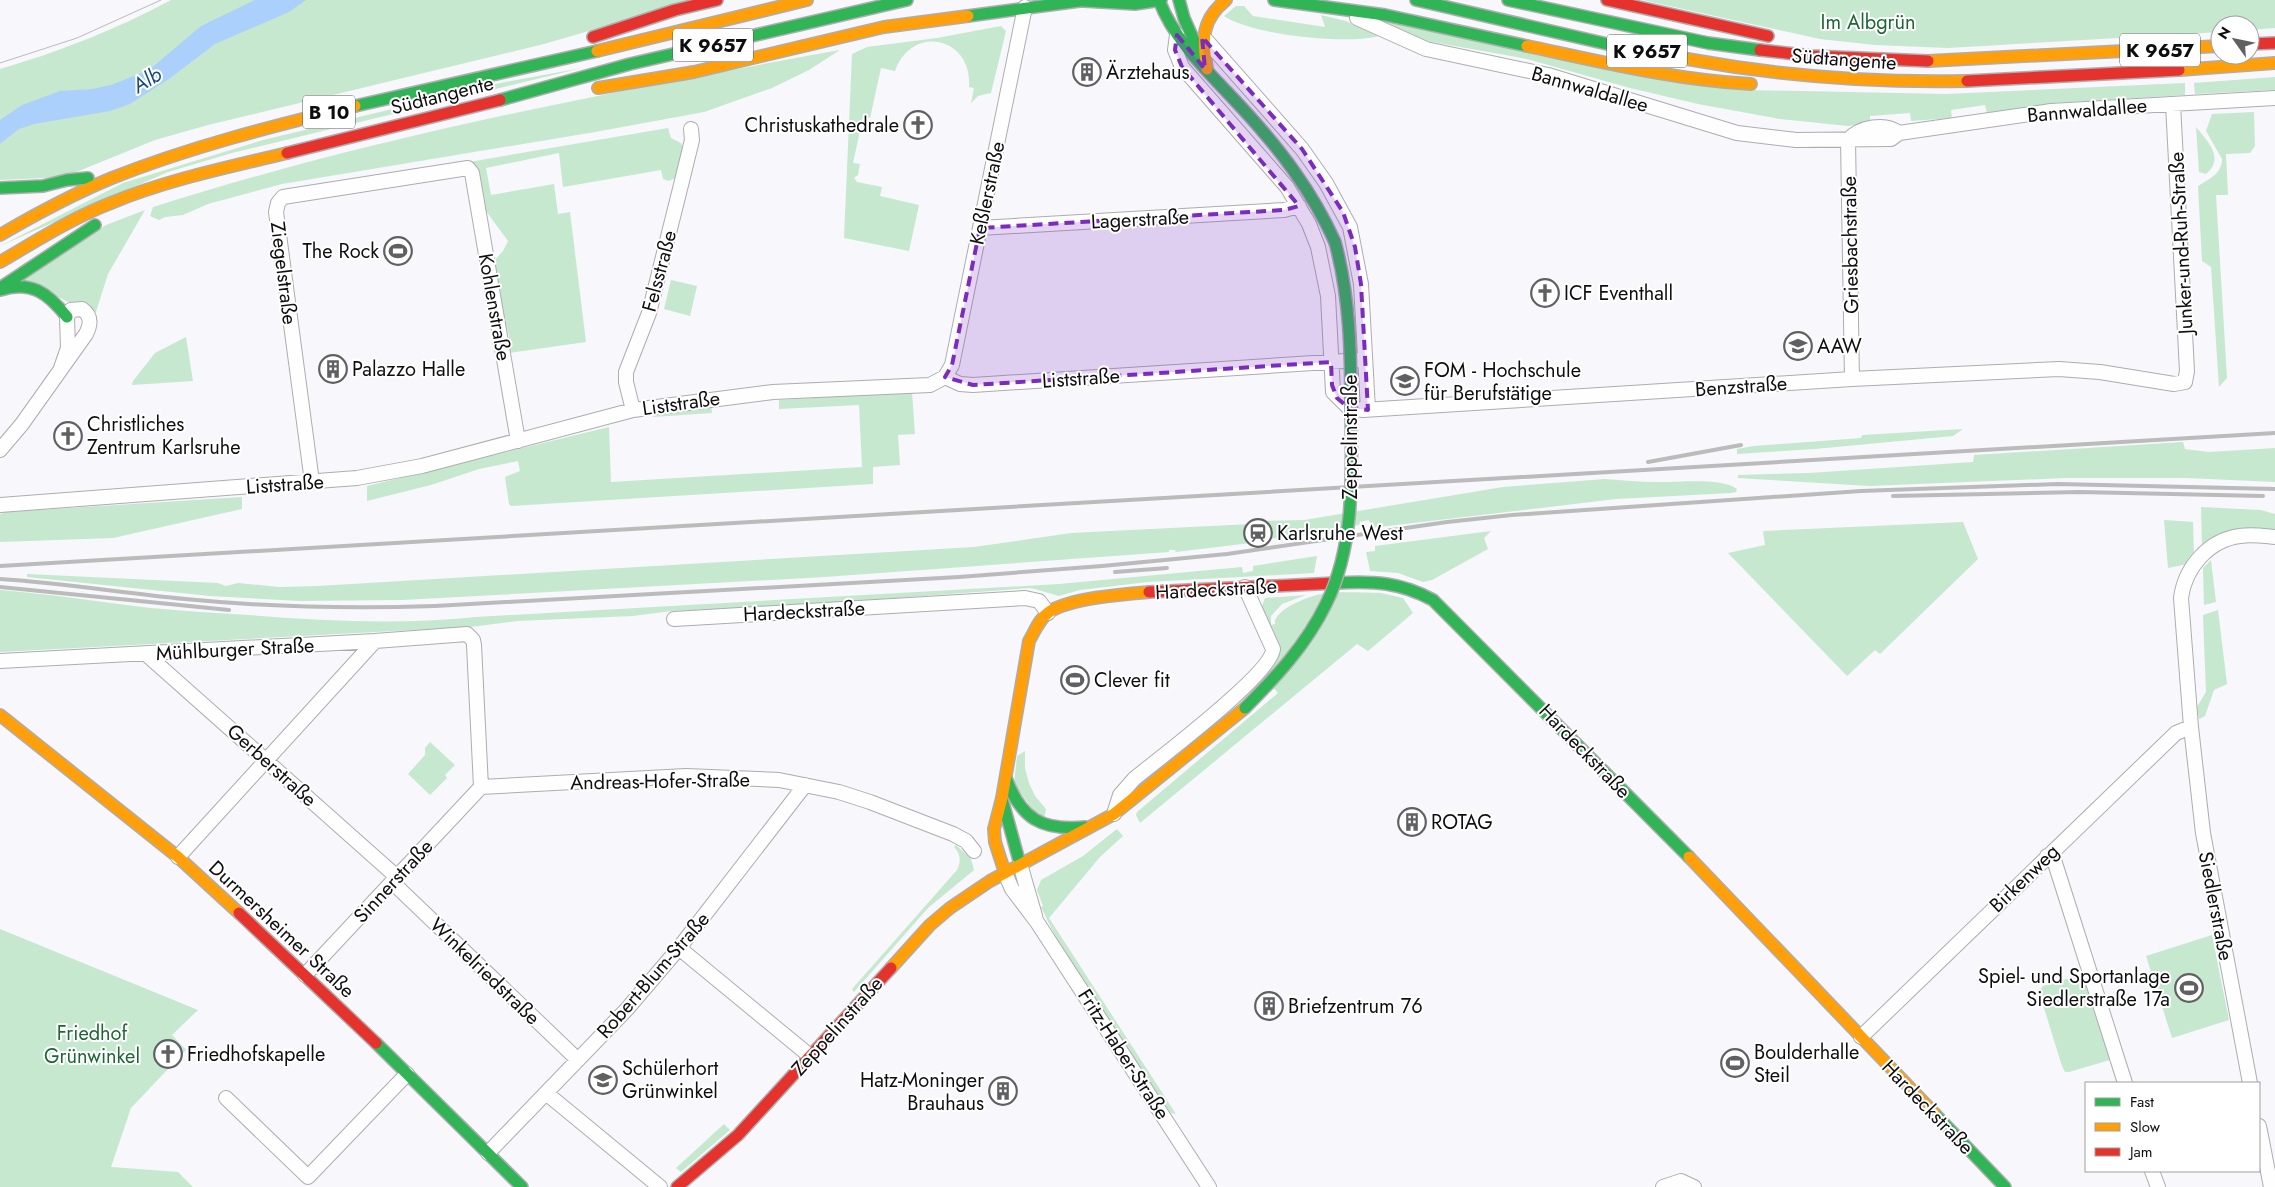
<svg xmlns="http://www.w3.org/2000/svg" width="2275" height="1187" font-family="Jost,sans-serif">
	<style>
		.green { fill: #c6e8cf }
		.water { fill: #acd0fc }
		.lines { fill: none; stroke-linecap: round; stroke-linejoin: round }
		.street-casing { stroke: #adadb0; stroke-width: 16 }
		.fast-casing { stroke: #adadb0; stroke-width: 14 }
		.slow-casing { stroke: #adadb0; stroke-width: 14 }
		.jam-casing { stroke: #adadb0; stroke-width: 14 }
		.street { stroke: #fefeff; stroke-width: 14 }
		.fast { stroke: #30b455; stroke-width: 11 }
		.slow { stroke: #ff9f0a; stroke-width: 11 }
		.jam { stroke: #e5322d; stroke-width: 11 }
		.tram { stroke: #bbbbbc; stroke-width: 1 }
		.rail { stroke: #bbbbbc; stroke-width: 4 }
		.fast-bridge-casing { stroke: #adadb0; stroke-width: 14; stroke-linecap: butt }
		.fast-bridge { stroke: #30b455; stroke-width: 11 }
		.marked { fill: #7b2cbf; fill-opacity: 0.2; stroke: #7b2cbf; stroke-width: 4; stroke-dasharray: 10 6; stroke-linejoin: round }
		.labels { text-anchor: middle; stroke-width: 4; stroke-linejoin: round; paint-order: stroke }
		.shield { fill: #fff; stroke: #565658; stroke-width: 1 }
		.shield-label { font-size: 19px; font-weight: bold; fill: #0e0e10 }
		.park-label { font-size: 20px; fill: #1e6636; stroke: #fff }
		.street-label { font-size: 20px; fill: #0e0e10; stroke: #fff }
		.poi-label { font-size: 20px; fill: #0e0e10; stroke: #fff; text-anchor: start }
		.water-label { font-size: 21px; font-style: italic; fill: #164b81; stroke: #fff }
	</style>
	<rect width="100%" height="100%" fill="#f7f7fc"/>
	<path class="green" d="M171,0H695L544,44L208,125L155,140L64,177L0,180V69C59,52 117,29 171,0Z
		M1642,0H2275V28L2250,30V25H2220V32L1948,48L1875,45L1820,39Z
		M1236,6H1244L1253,16L1325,27L1321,15L1346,21L1379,36C1346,45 1252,35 1224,16Z
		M1376,18L1748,90L1946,94L2185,83V95L2053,103L1987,113L1985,105L1951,110L1952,118L1911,121L1910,113L1870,116V123L1848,126L1780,119L1698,104L1630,88L1527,59L1427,41L1393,31Z
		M1001,26L1006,31L991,93L978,96L971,103L974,88L969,87C973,37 912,23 895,71L881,68L870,118L863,117L853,163L860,164L858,175L854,178L857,182L882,187L880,196L919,205L909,251L844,238L852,54L867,47L937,38Z
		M840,50L809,70L772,88L704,112L595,132L282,184L208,204L183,215L165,217L159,220L150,216L153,207C377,136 609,92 840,50Z
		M582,68L232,153L168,172L0,246L123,183L263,140L505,82Z
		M2275,77V90L2195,94L2194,83Z
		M2254,112L2255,146L2250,153L2226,154L2228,195H2216L2227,378L2219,387L2211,267L2202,261L2198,186C2209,179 2222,174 2222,159L2206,131L2212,114Z
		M2196,127C2208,142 2225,158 2206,174L2199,172Z
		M668,128L671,138L681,143L683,148L675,178L669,181L663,179L661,170L563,187L559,153L486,168L491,195L554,184L558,214L570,212L586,342L509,353V335L502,314L493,262L503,251L508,241L486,211L469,162Z
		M145,210L108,274L94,318L73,304L22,280L106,225Z
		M671,280L697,286L690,316L664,309Z
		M186,337L193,381L132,385L133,381L155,353Z
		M912,392L915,434L898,435L900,465L873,467V484L511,506L509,504L505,477L520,471L518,461L479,469L431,485L367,501V486L609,427L611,482L862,467L859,405L779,409V400Z
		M711,405L712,413L653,417V414Z
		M1963,429L1953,436L1815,449L1737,454V449L1754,446L1861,438L1862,435Z
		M2183,442L2185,449L2209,452L2275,448V482L2187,478H2066L1869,486L1738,478V475L1809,473L1973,462L1974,455Z
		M1605,479C1622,480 1639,482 1656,482C1677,483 1720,477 1737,489L1736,492L1731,493L1616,499L1371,528L1369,520L1360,522L1359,525L1276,540V538L1267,539V541L1176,552L1175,550H1169V552L825,577L402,600L299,601L210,596L27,577V574L218,583L226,586L238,583L280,587L318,586L974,547L1071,533L1251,524L1255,521L1304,520L1503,487Z
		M242,497V509L113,538L0,542V514L6,512Z
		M2201,507L2261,510L2275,514V532L2202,548Z
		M2164,520L2193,522L2194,555L2188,564L2168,568Z
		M1963,522L1978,559L1880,654L1875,650L1847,676L1728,553L1765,545L1763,531Z
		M1491,531L1484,538L1488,549L1432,580L1423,582L1398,573L1370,571L1366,552L1375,551V546Z
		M1317,556L1314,573L1148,582L1080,590L1059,596L1031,588L788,606L672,611L633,616L517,621L470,627L0,652V590C50,594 100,602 151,608C183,611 216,613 249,615C325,621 399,625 476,617L1059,584L1242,567L1243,573L1253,571V566Z
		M2211,560L2216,602L2204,605L2203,568Z
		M1381,593L1403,598L1413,613L1368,651L1357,644L1140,823L1136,815L1137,812L1278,693L1263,676L1276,662L1280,649L1261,609L1265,598L1306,595L1282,604L1271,616V625L1275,624C1273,610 1309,596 1321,594C1340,591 1361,593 1381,593Z
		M2218,610L2227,684L2214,690L2205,716L2199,719L2197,707L2206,692L2203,615Z
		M430,742L455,765L445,775L447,778L430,795L408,774L425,755V748Z
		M1025,751V768L1029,783L1035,796L1046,809L1044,819L1038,816L1014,784L1017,756Z
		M1117,829L1123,836L1100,857L1049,918L1176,1114L1171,1113C1124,1047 1075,980 1041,907L1043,906L1037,890L1041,880L1083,856Z
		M956,845L971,859L974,870L928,908L854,992L852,989L957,870C961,862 961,854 954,847Z
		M0,929L198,1010L172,1035L186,1050L131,1108L111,1167L178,1172L193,1187H0Z
		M2212,935L2229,1020L2172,1038L2146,956Z
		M2083,974L2110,1060L2069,1072H2065L2062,1066L2039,992L2043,986Z
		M724,1124L730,1130L681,1172L676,1168Z"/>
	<path class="water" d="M255,0H306L289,12L215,44L169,79L130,104L110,111L34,124L19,129L0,144V120L22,105L60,91L92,89L111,85L149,70L201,26Z"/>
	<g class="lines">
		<defs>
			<path id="street" d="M1357,18L1426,49L1548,75L1737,133L1796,140L1891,139L1899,133L2051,111L2275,98
				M1177,35L1175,50L1182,67L1287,187L1309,224L1318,247L1328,296L1333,392L1349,408L1363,410L1852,379L2059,369L2100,372L2174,384L2185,382L2187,371L2173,104
				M1206,40L1302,149L1326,183L1350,227L1361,284L1368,410
				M1848,140L1852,379
				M1848,140C1860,127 1885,122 1899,133
				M980,228L1284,210L1299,206
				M945,377L960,384L973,385L1360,360
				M633,410L626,382V372L649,313L680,189L692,140L691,129
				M0,450L22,424L86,334C91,324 92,316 82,309L71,310L67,317L68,348L61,368
				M312,482L276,212L278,203L283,197L468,168L472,173L518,441
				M0,505L357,478L422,466L633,410L773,392L930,385L945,377L952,365L1025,7
				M674,619L1025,598L1039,601L1048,613
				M146,654L397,877
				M0,661L375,641L467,634L473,640L474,645L481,787
				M481,787L686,776L779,780L839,792L870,802L953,834L966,841L974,851
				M1114,814L1120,795L1134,779C1158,759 1272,674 1273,649L1245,587
				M2047,856L2055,863L2125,1083
				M178,857L375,641
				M1020,864L1035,916
				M1005,873L1012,889L1037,922L1209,1187
				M392,882L578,1060
				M679,948L810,1056
				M305,975L481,787
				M1861,1037L2176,733L2191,727
				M2250,1083L2203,833L2191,727L2181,598C2185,567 2209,540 2240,536C2252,534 2264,536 2275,537
				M546,1093L660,1187
				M226,1098L308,1177L407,1074
				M2259,1126L2271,1187
				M488,1153L627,1009L679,948L805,785
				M2152,1171L2158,1187
				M1663,1187L1681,1181L1694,1187"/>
			<path id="fast" d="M1159,0C1175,43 1212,75 1242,108C1280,149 1312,191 1335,242
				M1179,0L1184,18L1199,52
				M1274,0L1385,15L1527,46
				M1416,0L1616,46L1687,59
				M1508,0L1708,43L1760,50
				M1084,1L1135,4L1161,0
				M968,16L1087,0
				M500,100L630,64L907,0
				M355,106L597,51
				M0,188L43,186L67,180L88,178
				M0,288L95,225
				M0,290C31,280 48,293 67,317
				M1336,583C1374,581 1400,582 1433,600L1689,857
				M1006,778C1021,819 1042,831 1085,827
				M1002,799L1020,864
				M376,1043L522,1187
				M1935,1114L2005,1187"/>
			<path id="slow" d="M1527,46C1602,62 1675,80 1751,84
				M597,51L807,0
				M1687,59C1780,76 1873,83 1967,81
				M1928,61L2220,46
				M1207,69C1202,39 1201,20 1226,0
				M2179,70L2275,63
				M598,88L694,72L884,27L968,16
				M0,235C36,214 73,194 112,178C190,147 273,126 355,106
				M0,262C36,241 72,218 111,203C166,180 229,167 287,153
				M0,715L178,857L239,913
				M1689,857L1935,1114
				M1005,873L995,842L994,829L1002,798L1029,641C1035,631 1039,619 1049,612C1070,598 1124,594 1149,592
				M891,968L930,925L950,908L990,881L1114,814L1245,708"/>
			<path id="jam" d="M1607,0L1768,36
				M593,37L675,10L717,0
				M2250,44L2275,43
				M1760,50L1812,56L1928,61
				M1967,81L2179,70
				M287,153L500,100
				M1149,592L1336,583
				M239,913L376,1043
				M677,1187L738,1135L891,968"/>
		</defs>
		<use href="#street" class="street-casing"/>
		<use href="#fast" class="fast-casing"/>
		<use href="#slow" class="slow-casing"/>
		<use href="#jam" class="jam-casing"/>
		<use href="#street" class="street"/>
		<use href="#fast" class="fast"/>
		<use href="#slow" class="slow"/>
		<use href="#jam" class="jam"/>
		<path class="tram" d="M0,63L77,38L161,0"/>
		<path class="rail" d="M1648,462L1741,445
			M1893,496L2080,492L2263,496
			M0,566L2275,433
			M1115,572L1167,568
			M0,579C62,583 123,593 185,599C268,607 352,609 435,606L959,577L1102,566L1227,554L1447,522L1512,515L1861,491L2058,484L2275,489
			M0,587L229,610"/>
		<defs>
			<path id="fast-bridge" d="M1245,708C1277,676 1306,645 1326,604C1355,546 1352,474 1351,411C1351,354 1350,297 1335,242"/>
		</defs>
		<use href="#fast-bridge" class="fast-bridge-casing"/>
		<use href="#fast-bridge" class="fast-bridge"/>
	</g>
	<path class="marked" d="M1177,35L1205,69L1202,37L1302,149L1343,212L1355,247L1361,284L1368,410L1349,408L1337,398L1332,385L1331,362L973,385L945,377L952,365L980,228L1284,210L1299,206L1182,67L1175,50Z"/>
	<defs>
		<symbol id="building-ring" viewBox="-11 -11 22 22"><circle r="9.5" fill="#fff" stroke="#606063" stroke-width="1.5"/><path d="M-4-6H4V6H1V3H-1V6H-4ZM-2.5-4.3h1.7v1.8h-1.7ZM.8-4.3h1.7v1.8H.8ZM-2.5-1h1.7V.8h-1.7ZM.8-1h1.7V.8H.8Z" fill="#606063"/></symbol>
		<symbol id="church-ring" viewBox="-11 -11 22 22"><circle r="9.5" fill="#fff" stroke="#606063" stroke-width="1.5"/><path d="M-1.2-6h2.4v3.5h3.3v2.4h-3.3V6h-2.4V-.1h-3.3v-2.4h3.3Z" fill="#606063"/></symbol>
		<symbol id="stadium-ring" viewBox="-11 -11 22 22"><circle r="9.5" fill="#fff" stroke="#606063" stroke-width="1.5"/><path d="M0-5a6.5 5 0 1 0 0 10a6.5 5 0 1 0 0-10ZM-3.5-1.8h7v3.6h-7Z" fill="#606063"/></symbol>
		<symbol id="university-ring" viewBox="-11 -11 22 22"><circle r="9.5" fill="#fff" stroke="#606063" stroke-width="1.5"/><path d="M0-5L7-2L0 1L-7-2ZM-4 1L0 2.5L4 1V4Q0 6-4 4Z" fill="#606063"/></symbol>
		<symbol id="school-ring" viewBox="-11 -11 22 22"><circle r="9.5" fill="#fff" stroke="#606063" stroke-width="1.5"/><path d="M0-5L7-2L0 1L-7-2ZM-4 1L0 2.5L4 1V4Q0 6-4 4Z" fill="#606063"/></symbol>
		<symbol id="station-ring" viewBox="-11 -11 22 22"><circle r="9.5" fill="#fff" stroke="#606063" stroke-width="1.5"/><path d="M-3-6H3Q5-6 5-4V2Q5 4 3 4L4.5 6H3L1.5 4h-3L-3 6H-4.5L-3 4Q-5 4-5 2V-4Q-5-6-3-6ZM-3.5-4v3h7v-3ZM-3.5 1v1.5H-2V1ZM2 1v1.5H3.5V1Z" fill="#606063"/></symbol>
	</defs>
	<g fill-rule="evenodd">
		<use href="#building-ring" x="1071" y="56" width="32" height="32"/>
		<use href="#church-ring" x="902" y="109" width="32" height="32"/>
		<use href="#stadium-ring" x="382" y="235" width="32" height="32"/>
		<use href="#church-ring" x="1529" y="277" width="32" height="32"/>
		<use href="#university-ring" x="1782" y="330" width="32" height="32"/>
		<use href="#building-ring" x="317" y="353" width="32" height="32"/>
		<use href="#school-ring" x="1389" y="365" width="32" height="32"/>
		<use href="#church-ring" x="52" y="420" width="32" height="32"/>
		<use href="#station-ring" x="1242" y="517" width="32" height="32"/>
		<use href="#stadium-ring" x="1059" y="664" width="32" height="32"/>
		<use href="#building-ring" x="1396" y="806" width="32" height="32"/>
		<use href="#stadium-ring" x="2173" y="972" width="32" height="32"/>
		<use href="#building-ring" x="1253" y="990" width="32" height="32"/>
		<use href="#church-ring" x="152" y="1038" width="32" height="32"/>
		<use href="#stadium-ring" x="1719" y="1047" width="32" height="32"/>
		<use href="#school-ring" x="587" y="1064" width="32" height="32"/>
		<use href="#building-ring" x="987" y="1075" width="32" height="32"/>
	</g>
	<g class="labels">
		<g class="shield">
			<rect x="673" y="28.5" width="80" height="33" rx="4"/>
			<rect x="2120" y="33.5" width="80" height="33" rx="4"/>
			<rect x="1607" y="34.5" width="80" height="33" rx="4"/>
			<rect x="303" y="95.5" width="52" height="33" rx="4"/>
		</g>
		<g class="shield-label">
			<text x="713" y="52">K 9657</text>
			<text x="2160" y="57">K 9657</text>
			<text x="1647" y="58">K 9657</text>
			<text x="329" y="119">B 10</text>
		</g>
		<g class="park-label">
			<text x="1868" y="29">Im Albgrün</text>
			<text x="92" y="1040">Friedhof<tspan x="92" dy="23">Grünwinkel</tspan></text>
		</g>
		<g class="street-label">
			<text transform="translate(1844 59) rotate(4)" y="7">Südtangente</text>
			<text transform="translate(1590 89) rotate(16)" y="7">Bannwaldallee</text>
			<text transform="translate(442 95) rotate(-14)" y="7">Südtangente</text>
			<text transform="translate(2087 110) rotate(-5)" y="7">Bannwaldallee</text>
			<text transform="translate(987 193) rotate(-78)" y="7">Keßlerstraße</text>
			<text transform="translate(1140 219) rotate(-3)" y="7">Lagerstraße</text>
			<text transform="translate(2181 243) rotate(-93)" y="7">Junker-und-Ruh-Straße</text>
			<text transform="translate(1850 245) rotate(-91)" y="7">Griesbachstraße</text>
			<text transform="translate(659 271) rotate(-75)" y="7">Felsstraße</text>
			<text transform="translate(284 273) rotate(83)" y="7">Ziegelstraße</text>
			<text transform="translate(495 307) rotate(80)" y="7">Kohlenstraße</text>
			<text transform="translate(1081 378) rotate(-4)" y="7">Liststraße</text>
			<text transform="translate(1741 386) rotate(-4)" y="7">Benzstraße</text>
			<text transform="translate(681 403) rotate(-8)" y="7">Liststraße</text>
			<text transform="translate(1350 437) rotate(-90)" y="7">Zeppelinstraße</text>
			<text transform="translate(285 484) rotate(-4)" y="7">Liststraße</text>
			<text transform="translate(1216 589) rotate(-3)" y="7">Hardeckstraße</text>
			<text transform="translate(804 611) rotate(-3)" y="7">Hardeckstraße</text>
			<text transform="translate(235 649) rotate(-3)" y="7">Mühlburger Straße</text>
			<text transform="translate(1585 751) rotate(46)" y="7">Hardeckstraße</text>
			<text transform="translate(272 765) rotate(42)" y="7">Gerberstraße</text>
			<text transform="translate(660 781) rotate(-1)" y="7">Andreas-Hofer-Straße</text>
			<text transform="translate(2024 878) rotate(-44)" y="7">Birkenweg</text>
			<text transform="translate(393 881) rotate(-47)" y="7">Sinnerstraße</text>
			<text transform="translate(2216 906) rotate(79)" y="7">Siedlerstraße</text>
			<text transform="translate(282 929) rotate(43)" y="7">Durmersheimer Straße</text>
			<text transform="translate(485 971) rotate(44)" y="7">Winkelriedstraße</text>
			<text transform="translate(653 975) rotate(-49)" y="7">Robert-Blum-Straße</text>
			<text transform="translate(837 1026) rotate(-48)" y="7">Zeppelinstraße</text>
			<text transform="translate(1124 1054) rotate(57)" y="7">Fritz-Haber-Straße</text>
			<text transform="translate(1928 1107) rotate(46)" y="7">Hardeckstraße</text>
		</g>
		<g class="poi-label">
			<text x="1106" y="79">Ärztehaus</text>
			<text x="899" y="132" text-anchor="end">Christuskathedrale</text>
			<text x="379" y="258" text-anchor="end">The Rock</text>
			<text x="1564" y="300">ICF Eventhall</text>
			<text x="1817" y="353">AAW</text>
			<text x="352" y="376">Palazzo Halle</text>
			<text x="1424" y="377">FOM - Hochschule<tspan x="1424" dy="23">für Berufstätige</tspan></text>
			<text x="87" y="431">Christliches<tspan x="87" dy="23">Zentrum Karlsruhe</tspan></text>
			<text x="1277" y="540">Karlsruhe West</text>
			<text x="1094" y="687">Clever fit</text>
			<text x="1431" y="829">ROTAG</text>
			<text x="2170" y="983" text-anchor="end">Spiel- und Sportanlage<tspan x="2170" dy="23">Siedlerstraße 17a</tspan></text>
			<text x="1288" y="1013">Briefzentrum 76</text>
			<text x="1754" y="1059">Boulderhalle<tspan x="1754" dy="23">Steil</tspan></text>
			<text x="187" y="1061">Friedhofskapelle</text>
			<text x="622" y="1075">Schülerhort<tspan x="622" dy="23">Grünwinkel</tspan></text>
			<text x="984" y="1087" text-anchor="end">Hatz-Moninger<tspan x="984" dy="23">Brauhaus</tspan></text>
		</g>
		<g class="water-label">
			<text transform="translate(147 80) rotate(-32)" y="7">Alb</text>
		</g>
	</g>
	<rect x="2085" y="1082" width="175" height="90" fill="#ffffff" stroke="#9f9f9f"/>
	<rect x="2095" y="1098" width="25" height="8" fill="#30b455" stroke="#9f9f9f"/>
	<text x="2130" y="1107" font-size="15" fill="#0e0e10">Fast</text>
	<rect x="2095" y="1123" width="25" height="8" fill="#ff9f0a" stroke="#9f9f9f"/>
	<text x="2130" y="1132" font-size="15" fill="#0e0e10">Slow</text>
	<rect x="2095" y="1148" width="25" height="8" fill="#e5322d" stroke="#9f9f9f"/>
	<text x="2130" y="1157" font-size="15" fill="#0e0e10">Jam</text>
	<g transform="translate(2235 40) rotate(303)"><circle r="24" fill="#ffffff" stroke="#9f9f9f"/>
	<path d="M0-4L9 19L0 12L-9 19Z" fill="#606063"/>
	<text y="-8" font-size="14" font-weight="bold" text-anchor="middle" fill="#0e0e10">N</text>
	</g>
</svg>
